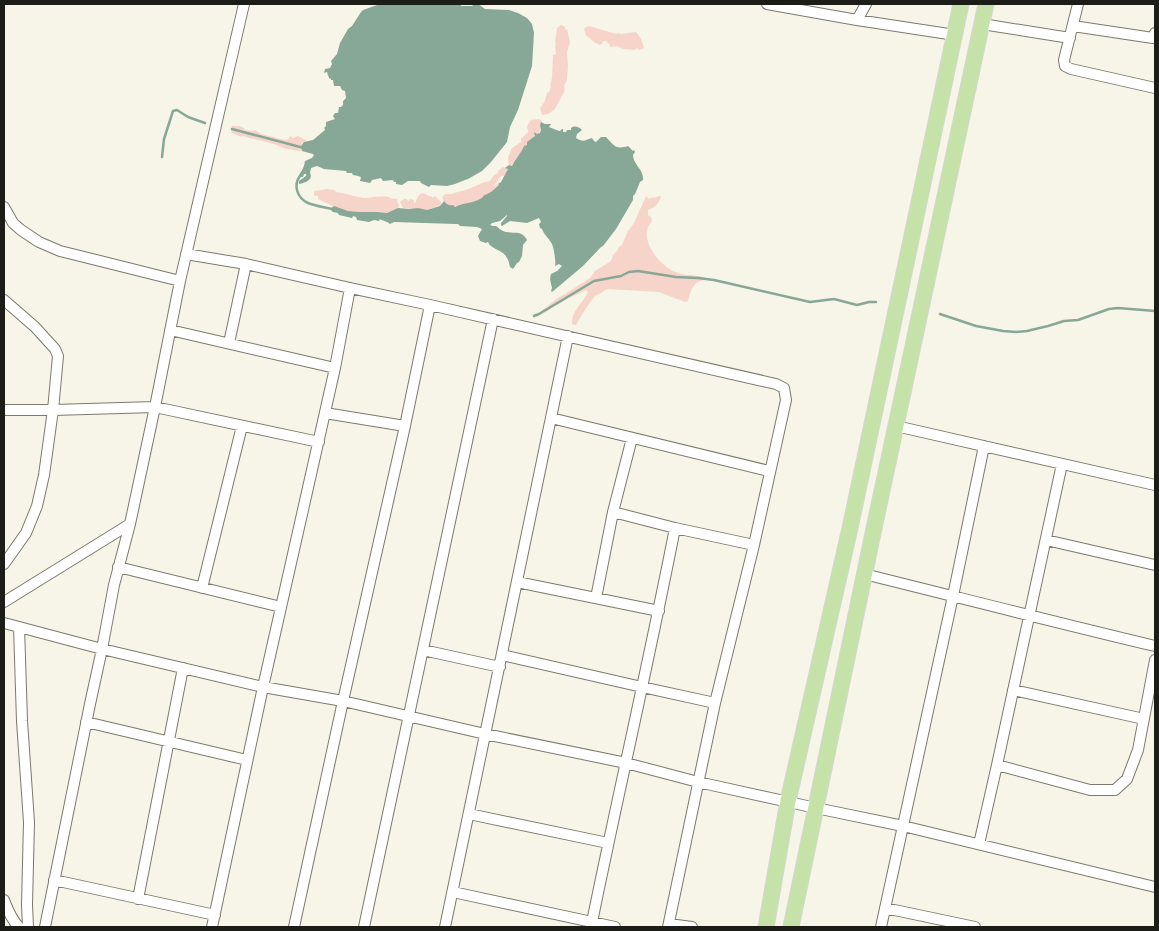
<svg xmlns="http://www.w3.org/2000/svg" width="1159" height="931" font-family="Karla,sans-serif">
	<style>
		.green { fill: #f7d4c9 }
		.water { fill: #87a797 }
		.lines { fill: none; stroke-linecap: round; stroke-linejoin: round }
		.stream { stroke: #87a797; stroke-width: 2.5 }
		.minor-casing { stroke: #7c7a6d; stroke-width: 12 }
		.primary-casing { stroke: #d6d6d5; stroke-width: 17 }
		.minor { stroke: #fff; stroke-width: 10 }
		.primary { stroke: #c5e3a9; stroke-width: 15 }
	</style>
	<rect width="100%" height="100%" fill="#f7f5e7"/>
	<path class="green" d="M561,25L565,27V30L567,29L570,42L567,52L568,66L567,80L564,86L565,90L555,109L548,114L542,115L540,107L542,106V104L544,103L547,93L549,92L551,87L550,85L552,78L553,55L556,54L555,47L556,44L555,42L557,28Z
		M589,26L616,34L618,33L620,34L636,32L641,39L644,48L643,49L638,50L637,48L635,50L623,49L617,46L610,47V45L606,41H603L601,45C597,45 589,38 586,35L584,29L586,27Z
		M539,119L542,121C539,126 543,131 537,135L536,134L535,136L527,145L524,146C522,152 515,159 511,166H510C506,161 509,153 512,148L521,142V139L528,132L527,126L531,120Z
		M232,126H240L244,128L245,130L253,131L255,130L261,134L285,140L288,139L291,136L292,138L298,136L307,141L302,143L301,149L302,151C296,151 291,149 286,149L274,144L242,136L241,137L232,133L231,131Z
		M503,167L508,169L505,175L500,177L493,187L497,184L499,185C491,193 482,201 471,203C466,205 460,204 455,207C448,203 446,207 442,197L445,194H453L454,193L466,190L485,182L490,181L494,175L498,173V171Z
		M328,189L334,190L336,192C346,193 355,197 364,198C373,198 380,195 389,197L390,198L397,199L399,206L396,210L387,213L377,212H360L348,211L335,207L318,199V196H315L314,194V191Z
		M423,193L429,196L430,197L431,196L433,198L435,196L441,202V205L427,210L403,208L400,202L404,199H406L409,201L410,199L414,200V203H415L419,195Z
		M646,196L649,199L653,197L654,198L659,196H661C660,203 654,208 648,210V215L651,217L652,221C651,223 649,225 648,227C642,243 659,264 673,271C681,275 690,275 699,276C704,277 709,279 714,280C697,278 692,284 688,301L685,302L659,292L608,289C604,290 601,294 596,295C588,304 582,314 576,325L572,324C571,311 583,303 588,292L586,290L565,300L559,304L554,306L546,312L543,313L541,311C547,307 559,296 565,294L590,278L595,271L611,261L613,255L618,250V248L622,245L628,231L634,223Z"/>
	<path class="water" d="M380,4H460L461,6H472L474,4H478L485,9L509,10L518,13L527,18L532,24L534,33L532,66L518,110L510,127L507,142L491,162L482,171L468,179L465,180L455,184L447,186L431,185L429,187L421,183L420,181H408L402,185L396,184V182H394L393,180L383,181L381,178L372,180L370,183L360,181L361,177L358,176L353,175L352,173H347L346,171L324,169L317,166L311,168L310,173L311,176C310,181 305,183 299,184V181L306,176V174H304L303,177H298C301,171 304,169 305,161L312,158L314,155L313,154L302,151L301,146L304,142L313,140L325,130V129L324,128L326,126V122L335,119L333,116L335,113H338L339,107H341L343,105V101L346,98L345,91L342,90L340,86H334L333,80H331V79L329,78L327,72L324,73L325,69L330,68L332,64L331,61L337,54L340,43L348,29L352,26L361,12L363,10Z
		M541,122L545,124H551L549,127L559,131H560L562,129H563V132H566L567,130H571V128C575,125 579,127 582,130L577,134L576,138C584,143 584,140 592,138L594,141L596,142L601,137H606C614,145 615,150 628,146L633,151L634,150L635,152L633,155C633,165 644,169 643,180L640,182L635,194L633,196V200L616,229L603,246L601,247L583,266L552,292L551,291L552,288C551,282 549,280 551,274L557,271L562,266L559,264L555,266C556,261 554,249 552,244C549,238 544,235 542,229L540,228L539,224L541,222L539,218L527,223L510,221L502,226L501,225V223L507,216V215L500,221L492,223L490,225L493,226H496C498,227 500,230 503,231C513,235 521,229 527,240L523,245L522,256L519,262L517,263L513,269L510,267C509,264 509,261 507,258C503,249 491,250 488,242L486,243L480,241L478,236L482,229L477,227L460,226L458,224H455L394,222L390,224C387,221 383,221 380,219L379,221L374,220L369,222L357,220L356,217L353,216L352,218L339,215L338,213L333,212L330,209L334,206L348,211L360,212H377L387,213L398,208L409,209L418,208L427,210L440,206L444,201C447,205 450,206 453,205L455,207C464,202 474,204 483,197V196L491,192L499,185L498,184L501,182L508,169L505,168L509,165L512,166C515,159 522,152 524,146L527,145V142L535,136L534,132L537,134L540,133L541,130L540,125Z"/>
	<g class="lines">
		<path class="stream" d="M232,129L304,148
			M162,157L164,139L173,111L177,110L188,117L205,123
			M300,176C293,185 297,198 308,203C315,206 324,207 332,209
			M940,314L976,326L1003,331L1016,332L1027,331L1048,326L1064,321L1078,320L1109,309L1118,308L1155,311
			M534,316L539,314L594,281L621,276L629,272L638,271L676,277L698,278L714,280L810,302L834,299L857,305L869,302H876"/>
		<defs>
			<path id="minor" d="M767,4L857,20L955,35
				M1078,4L1064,60L1065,66L1071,69L1155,88
				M857,20L866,4
				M982,24L1070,38
				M1073,26L1153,38L1155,33
				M4,207L13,223L21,230L39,242L60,251L180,281
				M186,254L246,264L350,288L430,305L776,384L784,388L786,400L754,545L715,703L668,927
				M4,300L35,327L55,349L58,356L53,410L44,475L37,506L26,533L4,564
				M170,330L335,368
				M229,343L246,264
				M4,410H53L155,407L319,442
				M325,413L405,426
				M551,418L769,471
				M896,426L1155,485
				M1062,464L997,765L1090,790H1115L1127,779L1138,750L1155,660
				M613,512L675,528L754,545
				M1046,540L1155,565
				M118,567L281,607
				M864,574C961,598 1058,623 1155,646
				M517,582L659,611
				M202,588L242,426
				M596,598L613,512L632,438
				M4,602L130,524
				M4,623L102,649L263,687L343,701L485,734L626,763L698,782L816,808L903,826L1155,887
				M19,627L22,721L29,822L27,905L28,927
				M423,650L500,667
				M502,655L642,687L715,703
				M1013,690L1144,719
				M86,722L247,760
				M469,814L608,843
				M979,844L997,765
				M54,880L215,915
				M453,892L615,927
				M138,899L183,668
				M4,900C8,910 11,919 19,927
				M885,908L975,927
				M669,924L692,927
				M45,927L90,704L102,649L114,585L130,524L155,407L180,281L244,4
				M212,927L263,687L335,368L350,288
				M294,927L343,701L405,426L430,305
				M364,927L493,319
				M445,927L568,336
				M591,927C618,794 649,661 675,528
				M881,927L953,596L984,446"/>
			<path id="primary" d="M766,927L788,801L850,528L961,4
				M791,927L873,533L986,4"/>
		</defs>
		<use href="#minor" class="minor-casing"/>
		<use href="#primary" class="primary-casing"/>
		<use href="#minor" class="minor"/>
		<use href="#primary" class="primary"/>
	</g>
	<rect width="1159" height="931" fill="none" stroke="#1d1d18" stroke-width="10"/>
</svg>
